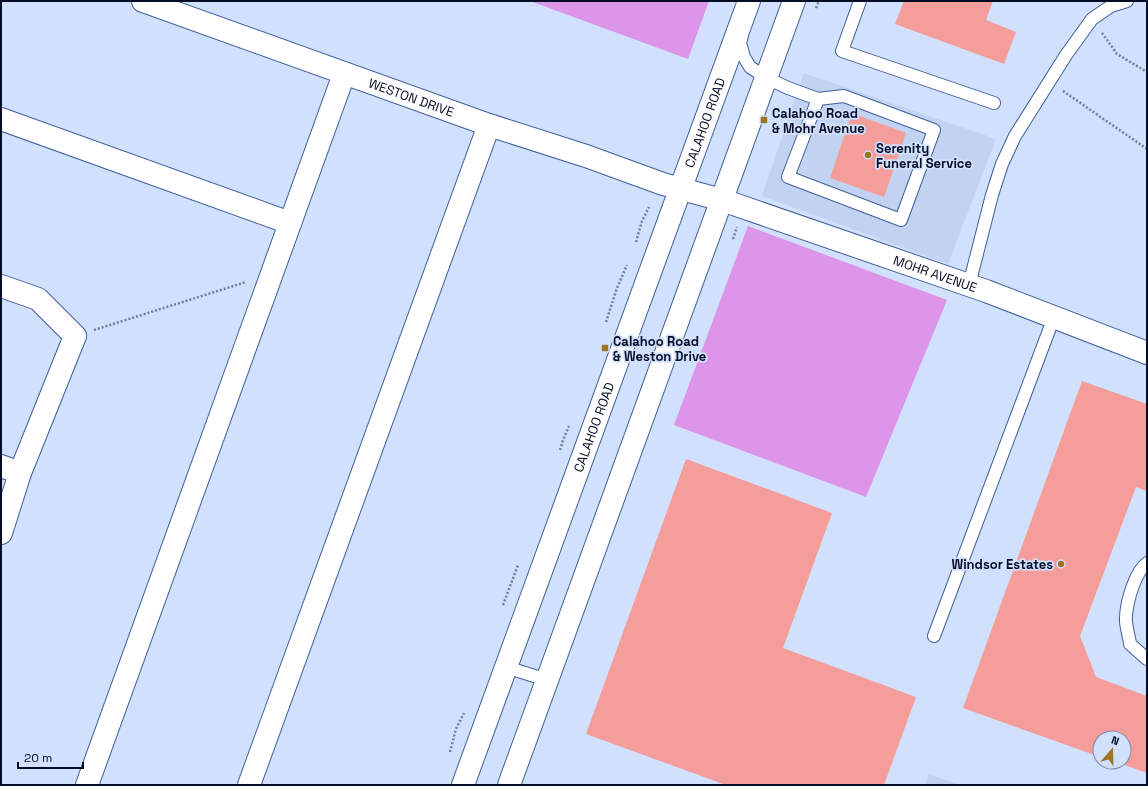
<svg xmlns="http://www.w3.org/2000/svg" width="1148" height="786" font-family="'Space Grotesk',sans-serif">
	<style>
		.built { fill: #c1d3f1 }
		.green { fill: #dd95e9 }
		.building { fill: #f59d9a }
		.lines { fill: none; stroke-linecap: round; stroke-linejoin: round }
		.service-casing { stroke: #3e5f9b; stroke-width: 14 }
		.minor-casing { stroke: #3e5f9b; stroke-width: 24 }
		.secondary-casing { stroke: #3e5f9b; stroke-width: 24 }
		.path { stroke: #707d97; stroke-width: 2.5; stroke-dasharray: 2 2; stroke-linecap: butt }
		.service { stroke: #fff; stroke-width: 12 }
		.minor { stroke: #fff; stroke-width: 22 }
		.secondary { stroke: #fff; stroke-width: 22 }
		.poi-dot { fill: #9d7522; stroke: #d1e0fc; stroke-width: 1.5 }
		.labels { text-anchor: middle; stroke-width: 3.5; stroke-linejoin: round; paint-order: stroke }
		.street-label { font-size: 13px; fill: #030c24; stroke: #d1e0fc }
		.poi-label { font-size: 13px; font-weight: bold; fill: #030c24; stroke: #d1e0fc; text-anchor: start }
	</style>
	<rect width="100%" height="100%" fill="#d1e0fc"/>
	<path class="built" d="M804,73L996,139L948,264L762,196Z
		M929,774L960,785H925Z"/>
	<path class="green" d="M530,1H709L688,59Z
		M748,226L947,300L866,497L674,425Z"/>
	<path class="building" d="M904,1H993L986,20L1016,32L1004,64L895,24Z
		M852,113L906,133L884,197L830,178Z
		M1082,381L1147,404V491L1136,487L1080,636L1096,677L1147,696V773L1116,762H1124V738H1100V757L963,708Z
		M686,459L832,513L783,648L916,697L884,785H726L586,734Z"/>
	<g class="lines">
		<defs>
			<path id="service" d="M860,1L842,51L994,103
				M742,35L740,43L744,57L750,67L767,78L788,88L818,99L844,96L934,130L901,220L788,177L818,99
				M969,285L992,195L1002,164L1015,136L1066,55L1092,19L1111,6L1127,1
				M1147,563C1135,572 1127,601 1126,616C1125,625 1129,635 1130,644L1147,659
				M934,636L1054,317
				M506,667L547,680"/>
			<g id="minor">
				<path id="s1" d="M143,1L489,125L586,156L663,184L722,200L986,291L1147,353"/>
				<path d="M1,119L290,223"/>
				<path d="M1,286L38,299L75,336L20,473L1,533"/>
				<path d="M1,466L20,473"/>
				<path d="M87,785L344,74"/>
				<path d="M249,785L489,125"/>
			</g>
			<g id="secondary">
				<path id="s2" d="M463,785L749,1"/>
				<path d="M509,785L794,1"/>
			</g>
		</defs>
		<use href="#service" class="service-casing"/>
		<use href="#minor" class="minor-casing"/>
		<use href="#secondary" class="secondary-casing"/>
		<path class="path" d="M816,8L819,1
			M1102,33L1117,54L1147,72
			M1063,91L1147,149
			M733,239L737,227
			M636,242L642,221L649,207
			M606,322L617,288L627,265
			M94,330L246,282
			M560,450L563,440L569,426
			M503,605L518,565
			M450,752L456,729L464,713"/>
		<use href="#service" class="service"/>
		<use href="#minor" class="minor"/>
		<use href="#secondary" class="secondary"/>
	</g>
	<g class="poi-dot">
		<rect x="760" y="116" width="8" height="8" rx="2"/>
		<circle cx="868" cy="155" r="4"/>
		<rect x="601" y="344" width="8" height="8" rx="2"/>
		<circle cx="1061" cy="564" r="4"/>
	</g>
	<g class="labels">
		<g class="street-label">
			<text dy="5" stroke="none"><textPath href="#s1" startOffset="285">WESTON DRIVE</textPath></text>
			<text dy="5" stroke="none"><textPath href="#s2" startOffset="705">CALAHOO ROAD</textPath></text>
			<text dy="5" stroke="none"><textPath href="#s1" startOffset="838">MOHR AVENUE</textPath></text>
			<text dy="5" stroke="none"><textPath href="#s2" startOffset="381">CALAHOO ROAD</textPath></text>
		</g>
		<g class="poi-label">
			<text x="772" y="118">Calahoo Road<tspan x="772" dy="15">&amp; Mohr Avenue</tspan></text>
			<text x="876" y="153">Serenity<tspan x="876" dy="15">Funeral Service</tspan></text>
			<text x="613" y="346">Calahoo Road<tspan x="613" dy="15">&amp; Weston Drive</tspan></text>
			<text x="1053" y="569" text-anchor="end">Windsor Estates</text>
		</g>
	</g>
	<rect width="1148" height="786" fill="none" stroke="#030c24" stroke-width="4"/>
	<g transform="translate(1112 750) rotate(20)"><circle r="19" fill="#d1e0fc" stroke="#7f8ba6"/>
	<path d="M0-3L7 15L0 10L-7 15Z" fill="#9d7522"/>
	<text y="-6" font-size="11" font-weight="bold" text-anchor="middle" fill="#030c24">N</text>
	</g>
	<path d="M18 762v6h65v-6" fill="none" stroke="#030c24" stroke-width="2"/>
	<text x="24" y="762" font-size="12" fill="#030c24" stroke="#d1e0fc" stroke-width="3" paint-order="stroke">20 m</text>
</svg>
